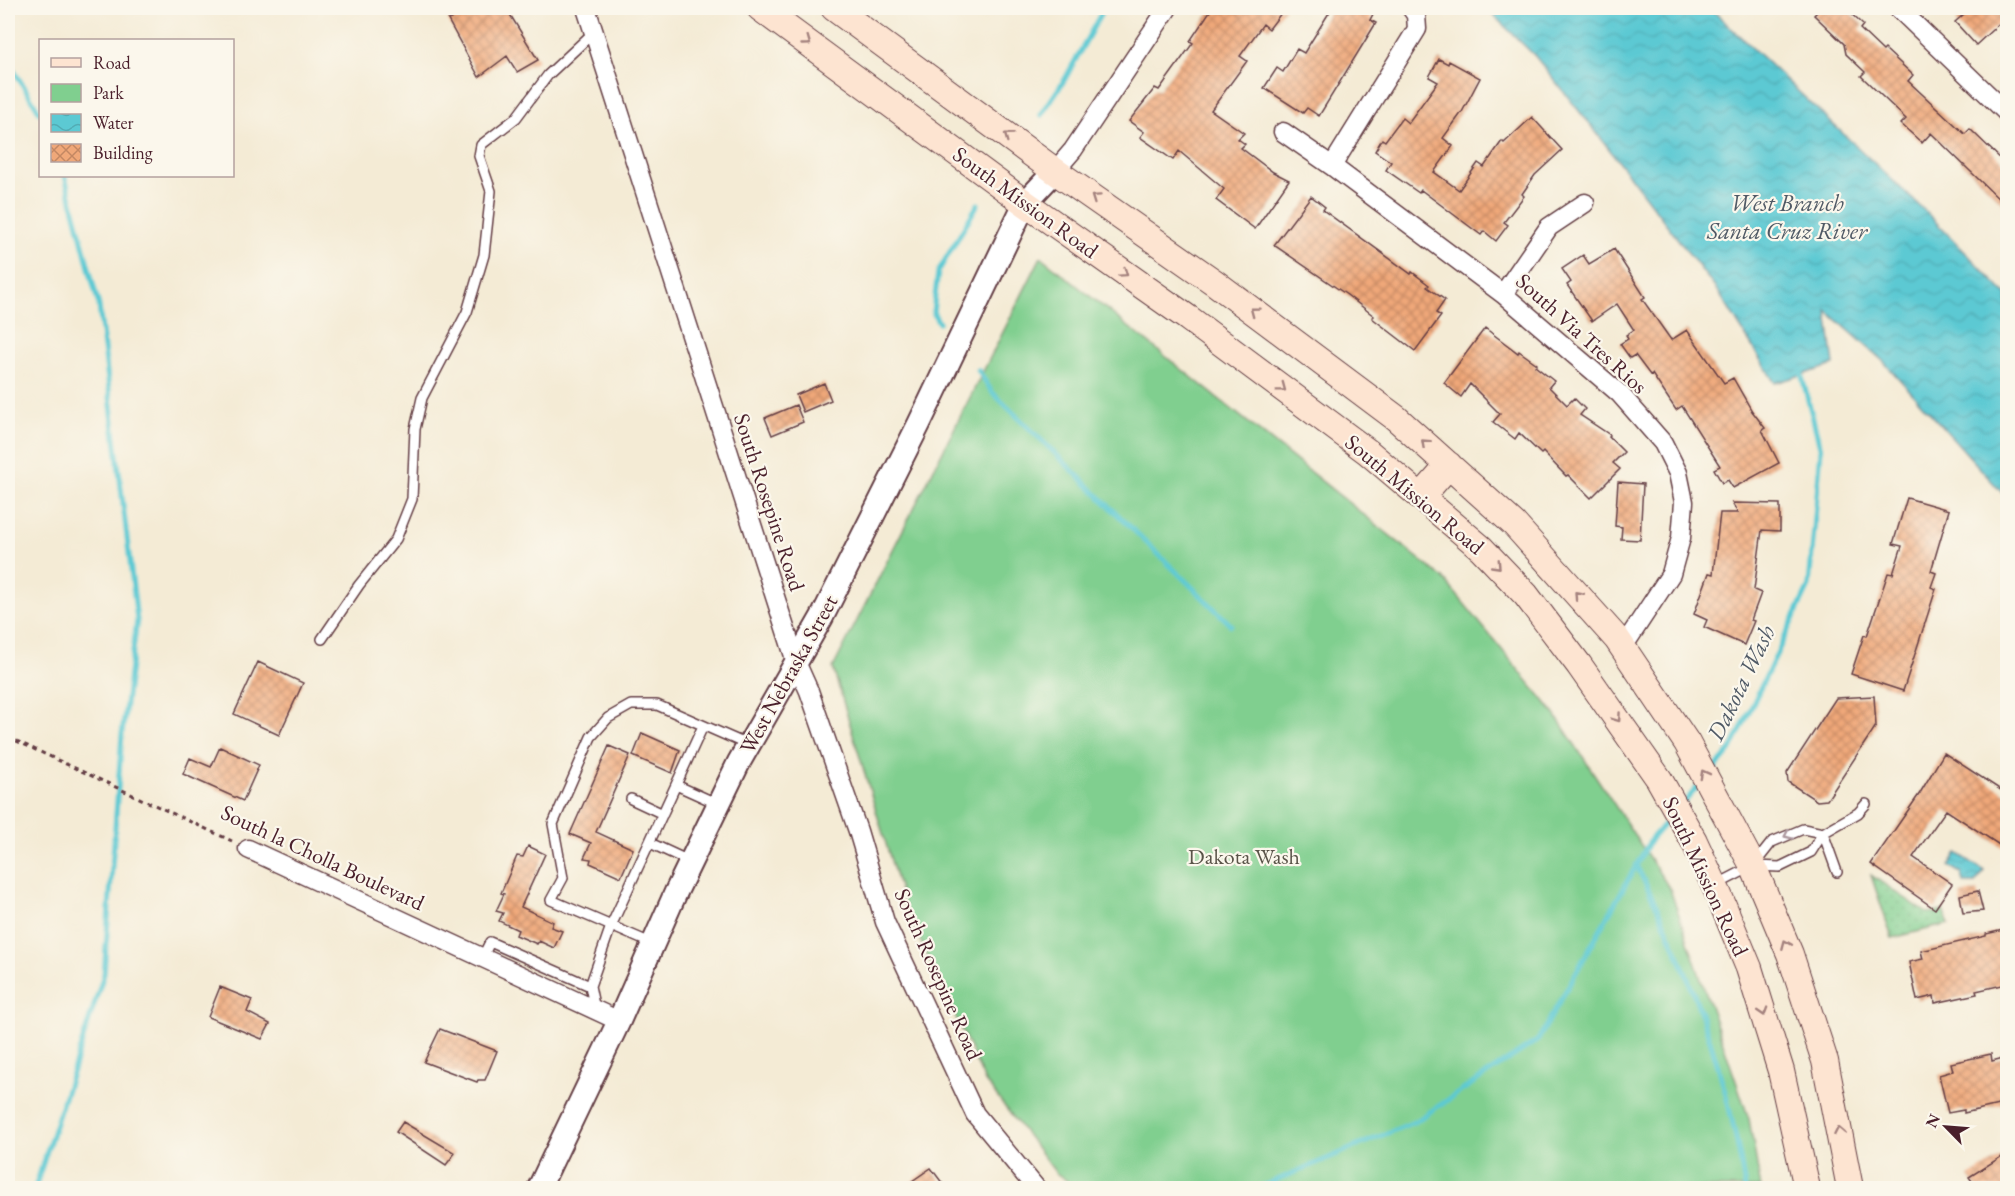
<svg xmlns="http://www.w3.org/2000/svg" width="2015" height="1196" font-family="'EB Garamond',serif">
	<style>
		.grass { fill: url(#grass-dots); stroke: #65775d; stroke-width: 1.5 }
		.green { fill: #80cf8f; stroke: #65775d; stroke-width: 1.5 }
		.water { fill: url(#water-waves); stroke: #53747f; stroke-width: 1.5 }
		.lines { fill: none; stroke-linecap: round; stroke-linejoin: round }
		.stream { stroke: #5cc9d3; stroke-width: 5 }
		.building { fill: url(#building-cross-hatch) }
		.service-casing { stroke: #643e44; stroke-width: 12 }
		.minor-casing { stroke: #643e44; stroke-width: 21 }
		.tertiary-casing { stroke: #643e44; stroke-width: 26 }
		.secondary-casing { stroke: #643e44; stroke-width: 28 }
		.path { stroke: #643e44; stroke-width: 3; stroke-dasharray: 4.5 4.5; stroke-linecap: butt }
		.service { stroke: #fff; stroke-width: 9 }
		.minor { stroke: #fff; stroke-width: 18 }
		.tertiary { stroke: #fff; stroke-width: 22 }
		.secondary { stroke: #fde4d1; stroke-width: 26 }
		.oneway { stroke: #a4827e }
		.oneway2 { stroke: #ae9aa0 }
		.labels { text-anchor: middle; stroke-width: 4.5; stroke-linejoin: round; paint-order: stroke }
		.street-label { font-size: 22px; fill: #4a1f2b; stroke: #fbf7ec }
		.park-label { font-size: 22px; fill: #5a5449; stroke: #fbf7ec }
		.water-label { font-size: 24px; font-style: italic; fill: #505a66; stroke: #fbf7ec }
	</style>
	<defs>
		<pattern id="grass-dots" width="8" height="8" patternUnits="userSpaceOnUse" patternTransform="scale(1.5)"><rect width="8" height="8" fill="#80cf8f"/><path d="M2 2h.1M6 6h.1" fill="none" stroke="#70b17c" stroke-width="1.8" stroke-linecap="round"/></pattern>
		<pattern id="water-waves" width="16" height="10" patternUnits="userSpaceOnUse" patternTransform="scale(1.5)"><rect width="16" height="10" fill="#5cc9d3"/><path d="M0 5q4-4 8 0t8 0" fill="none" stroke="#52acb5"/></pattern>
		<pattern id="building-cross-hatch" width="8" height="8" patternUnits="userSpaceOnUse" patternTransform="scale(1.5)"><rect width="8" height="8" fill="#f0a879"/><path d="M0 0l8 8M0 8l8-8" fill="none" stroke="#c48863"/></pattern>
	</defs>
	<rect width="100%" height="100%" fill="#fbf7ec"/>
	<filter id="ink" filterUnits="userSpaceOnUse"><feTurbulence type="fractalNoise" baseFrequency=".0167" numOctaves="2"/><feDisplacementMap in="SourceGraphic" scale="12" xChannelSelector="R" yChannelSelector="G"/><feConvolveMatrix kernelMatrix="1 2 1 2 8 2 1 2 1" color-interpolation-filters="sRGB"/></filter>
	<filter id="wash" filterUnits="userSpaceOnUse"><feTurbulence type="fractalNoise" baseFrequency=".008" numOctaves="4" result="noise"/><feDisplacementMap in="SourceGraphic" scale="24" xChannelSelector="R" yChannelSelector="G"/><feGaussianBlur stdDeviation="1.35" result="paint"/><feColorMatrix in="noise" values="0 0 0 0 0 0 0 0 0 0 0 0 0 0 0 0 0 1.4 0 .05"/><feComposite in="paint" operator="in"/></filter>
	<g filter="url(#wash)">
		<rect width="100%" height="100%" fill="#f4ebd5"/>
		<path class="grass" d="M1871,875L1927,913L1943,911L1949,924L1892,938Z"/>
		<path class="green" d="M1041,257L1443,578L1554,713L1670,889L1749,1119L1761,1188H1077L1056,1173L985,1081L905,907L833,668Z"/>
		<path class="water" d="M1486,8H1710L1926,212L2007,295V498L1883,361L1827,311L1834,365L1775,383L1719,293L1600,137L1535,56Z
			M1957,853L1985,871L1975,883H1964L1962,874L1949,866Z"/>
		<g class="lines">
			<path class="stream" d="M8,61L40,113
				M1041,115L1065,79L1104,8
				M939,323L933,312L938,272L978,204
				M978,370L992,392L1231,625
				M1711,773L1731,750L1809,586L1821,450L1800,369
				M1683,804L1700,784
				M1636,865C1689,967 1728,1075 1745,1188
				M35,1188L104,974L122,734L137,620L99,306L65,176
				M1258,1188L1416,1121L1538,1040L1651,839L1672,815"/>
		</g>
		<g id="blocks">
			<path class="building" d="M446,8H506L538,60L517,72L507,56L479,77L448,20L455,17Z
				M1212,8H1285L1269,29L1263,24L1240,56L1247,61L1211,110L1244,133L1238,139L1245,144L1241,148L1273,172L1289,180L1255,229L1216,200L1224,189L1179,151L1173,160L1140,137L1144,132L1129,121L1155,88L1159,90L1193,43L1190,41Z
				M1332,8H1367L1374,12L1370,20L1376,23L1319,116L1307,108L1303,113L1264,88L1277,68L1283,72L1297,49L1304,53Z
				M1821,8H1845L1863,25L1860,29L1883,51L1885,49L1913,75L1908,81L1965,134L1970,129L2007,165V207L1931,133L1922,143L1901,124L1906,119L1861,76L1865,72L1846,54L1844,44L1814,15Z
				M1971,8H1997L2006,17L1976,45L1955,22Z
				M1439,59L1448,64L1449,61L1480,78L1462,112L1443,138L1453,146L1434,172L1459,190L1478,163L1484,167L1502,141L1504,143L1532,117L1562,150L1535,175L1522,194L1524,196L1504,222L1508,225L1496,241L1484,231L1481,235L1421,190L1419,193L1386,170L1391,162L1375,151L1382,139L1385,141L1402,118L1408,123L1438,82L1429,77Z
				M1311,196L1325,207L1323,210L1411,274L1412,272L1429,285L1427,287L1445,300L1436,313L1441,316L1415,351L1372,318L1374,316L1347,295L1274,245Z
				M1614,249L1645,297L1642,299L1671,340L1687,330L1724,383L1733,378L1752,411L1765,428L1762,430L1779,463L1733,488L1728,480L1722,483L1714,469L1720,466L1682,406L1676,410L1652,374L1650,375L1635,355L1630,358L1620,344L1628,339L1626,335L1634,330L1617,304L1592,321L1567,285L1571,282L1562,269L1583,255L1589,264Z
				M1485,328L1518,353L1519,351L1537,364L1535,366L1554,381L1549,387L1567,405L1574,398L1585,409L1580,415L1610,435L1609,437L1624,452L1613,463L1620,469L1591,498L1568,475L1566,476L1543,452L1541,454L1519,433L1515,439L1493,422L1500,414L1470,384L1461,397L1444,383Z
				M824,383L831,400L803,412L796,395Z
				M796,405L803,422L772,435L765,418Z
				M1618,482L1643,484L1640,540L1621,539L1622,527L1615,526Z
				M1907,498L1949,510L1931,571L1936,573L1931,587L1936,589L1903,691L1851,674L1864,635L1867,636L1888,573L1893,574L1902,546L1893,544Z
				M1732,503L1780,504V531L1762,530L1754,590L1761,593L1751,620L1754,621L1744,645L1704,627L1707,620L1694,614L1709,573L1713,574L1720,513H1738Z
				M258,662L303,683L279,735L234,714Z
				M1874,696L1876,726L1827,800L1817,801L1788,782L1787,773L1836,698Z
				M642,733L680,750L672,773L633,756Z
				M609,746L630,755L596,832L633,849L621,877L590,863L591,859L584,858L591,843L570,834Z
				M220,747L259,765L243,801L183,774L190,758L211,767Z
				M1944,753L2007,794V850L1946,810L1913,857L1952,884L1935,909L1871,864L1920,793Z
				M528,846L545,854L521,907L553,922L551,927L562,931L554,948L539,941L537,944L516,935L518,930L499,921L503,913L496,911L504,894L501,893L517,856L523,857Z
				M1978,891L1983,911L1963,913L1960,895Z
				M2007,929V984L1976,991L1977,994L1935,1003L1934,996L1917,1000L1909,962L1923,959L1921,951L1986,936V934Z
				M220,987L252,1000L247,1012L270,1024L262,1039L208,1017Z
				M440,1029L497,1051L485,1080H478L477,1082L424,1062Z
				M1991,1054L1992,1061L2007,1057V1103L1964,1113V1110L1948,1113L1939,1075L1953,1071L1951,1063Z
				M403,1122L455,1153L446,1165L396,1132Z
				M2007,1153V1188H1977L1969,1177Z
				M931,1168L946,1188H902Z"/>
		</g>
	</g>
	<g filter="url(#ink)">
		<use href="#blocks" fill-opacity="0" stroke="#643e44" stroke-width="1.5"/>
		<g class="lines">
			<defs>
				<path id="service" d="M322,639L359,585L396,539L412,499L415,429L422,398L467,312L484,255L491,191L479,156L481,145L516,118L548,75L594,32
					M676,785L718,804
					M631,799L663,814
					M650,843L691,862
					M1837,872L1823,833L1858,813L1866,804
					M1716,885L1753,866L1772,842L1803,829L1823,833L1811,852L1780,867L1755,866
					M653,944L551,900L563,878L553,824L591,737L608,718L631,705H657L748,745
					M482,958L490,942L590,986
					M595,1010L590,986L611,926L703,726"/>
				<path id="minor" d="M586,8L796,662L809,691L858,831L885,922L975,1114L1036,1188
					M1898,8L2008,114
					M1283,132L1332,166L1503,294L1620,394L1663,443L1678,473L1684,502L1681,538L1671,574L1623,647
					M1332,166L1417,29L1416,15L1411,8
					M1055,171L1073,150L1168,8
					M1503,294L1549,227L1585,203
					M248,849L619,1021"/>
				<path id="tertiary" d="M539,1188L619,1021L676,892L739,762L822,617L919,424L1025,203L1055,171"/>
				<path id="secondary" d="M760,8L1025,203L1188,318L1368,452L1481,548L1526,595L1579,665L1659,779L1694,841L1718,893L1749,968L1781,1071L1807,1188
					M834,8L1055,171L1214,282L1396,418L1514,524L1617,639L1687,743L1753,866L1790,954L1825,1061L1850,1188
					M1421,497L1449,465"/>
			</defs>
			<use href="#service" class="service-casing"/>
			<use href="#minor" class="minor-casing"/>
			<use href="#tertiary" class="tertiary-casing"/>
			<use href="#secondary" class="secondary-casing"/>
			<path class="path" d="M8,737L232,841"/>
			<use href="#service" class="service"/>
			<use href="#minor" class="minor"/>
			<use href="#tertiary" class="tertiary"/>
			<use href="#secondary" class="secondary"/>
		</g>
		<defs><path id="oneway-chevron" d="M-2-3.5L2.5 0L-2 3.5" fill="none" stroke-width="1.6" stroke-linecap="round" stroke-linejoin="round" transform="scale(1.5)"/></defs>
		<g class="oneway">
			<use href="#oneway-chevron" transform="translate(807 42) rotate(36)"/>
			<use href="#oneway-chevron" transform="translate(1008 136) rotate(-144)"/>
			<use href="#oneway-chevron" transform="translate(1095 198) rotate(-145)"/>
			<use href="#oneway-chevron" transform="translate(1124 273) rotate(35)"/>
			<use href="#oneway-chevron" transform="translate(1254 311) rotate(-143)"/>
			<use href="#oneway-chevron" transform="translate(1282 388) rotate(37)"/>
			<use href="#oneway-chevron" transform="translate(1425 443) rotate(-138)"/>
			<use href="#oneway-chevron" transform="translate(1497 565) rotate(46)"/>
			<use href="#oneway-chevron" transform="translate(1578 595) rotate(-132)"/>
			<use href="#oneway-chevron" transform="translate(1617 718) rotate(55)"/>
			<use href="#oneway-chevron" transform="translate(1704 774) rotate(-118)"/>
			<use href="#oneway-chevron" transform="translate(1786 944) rotate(-113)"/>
			<use href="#oneway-chevron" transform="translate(1763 1012) rotate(73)"/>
			<use href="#oneway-chevron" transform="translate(1839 1131) rotate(-101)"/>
		</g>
		<use class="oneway2" href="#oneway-chevron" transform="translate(1788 835) rotate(156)"/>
	</g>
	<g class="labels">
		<g class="street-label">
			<text transform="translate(1026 202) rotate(36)" y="8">South Mission Road</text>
			<text transform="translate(1582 333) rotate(42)" y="8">South Via Tres Rios</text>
			<text transform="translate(1415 494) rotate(40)" y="8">South Mission Road</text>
			<text transform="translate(770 502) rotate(72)" y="8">South Rosepine Road</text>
			<text transform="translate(788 674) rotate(-61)" y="8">West Nebraska Street</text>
			<text transform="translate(323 857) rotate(25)" y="8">South la Cholla Boulevard</text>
			<text transform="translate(1706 876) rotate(65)" y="8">South Mission Road</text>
			<text transform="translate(939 974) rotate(66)" y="8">South Rosepine Road</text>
		</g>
		<g class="park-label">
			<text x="1244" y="864">Dakota Wash</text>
		</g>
		<g class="water-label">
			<text x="1787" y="211">West Branch<tspan x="1787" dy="28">Santa Cruz River</tspan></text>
			<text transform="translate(1741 683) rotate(-64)" y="8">Dakota Wash</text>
		</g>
	</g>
	<rect width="2015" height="1196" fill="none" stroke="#fbf7ec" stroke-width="30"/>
	<rect x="39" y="39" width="195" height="138" fill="#fbf7ec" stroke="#b4a19f" stroke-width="1.5"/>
	<rect x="51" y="58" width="30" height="9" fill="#fde4d1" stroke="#b4a19f" stroke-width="1.5"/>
	<text x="93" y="69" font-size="18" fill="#4a1f2b">Road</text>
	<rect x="51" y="84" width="30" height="18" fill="#80cf8f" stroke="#b4a19f" stroke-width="1.5"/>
	<text x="93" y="99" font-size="18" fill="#4a1f2b">Park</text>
	<rect x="51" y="114" width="30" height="18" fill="url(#water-waves)" stroke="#b4a19f" stroke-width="1.5"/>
	<text x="93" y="129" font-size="18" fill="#4a1f2b">Water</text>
	<rect x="51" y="144" width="30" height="18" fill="url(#building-cross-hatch)" stroke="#b4a19f" stroke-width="1.5"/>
	<text x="93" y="159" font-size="18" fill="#4a1f2b">Building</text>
	<g transform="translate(1946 1127) rotate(295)" stroke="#fbf7ec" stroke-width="4.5" paint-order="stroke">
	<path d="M0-4.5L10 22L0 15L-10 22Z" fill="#4a1f2b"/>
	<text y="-9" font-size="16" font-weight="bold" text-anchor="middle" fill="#4a1f2b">N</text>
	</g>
</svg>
